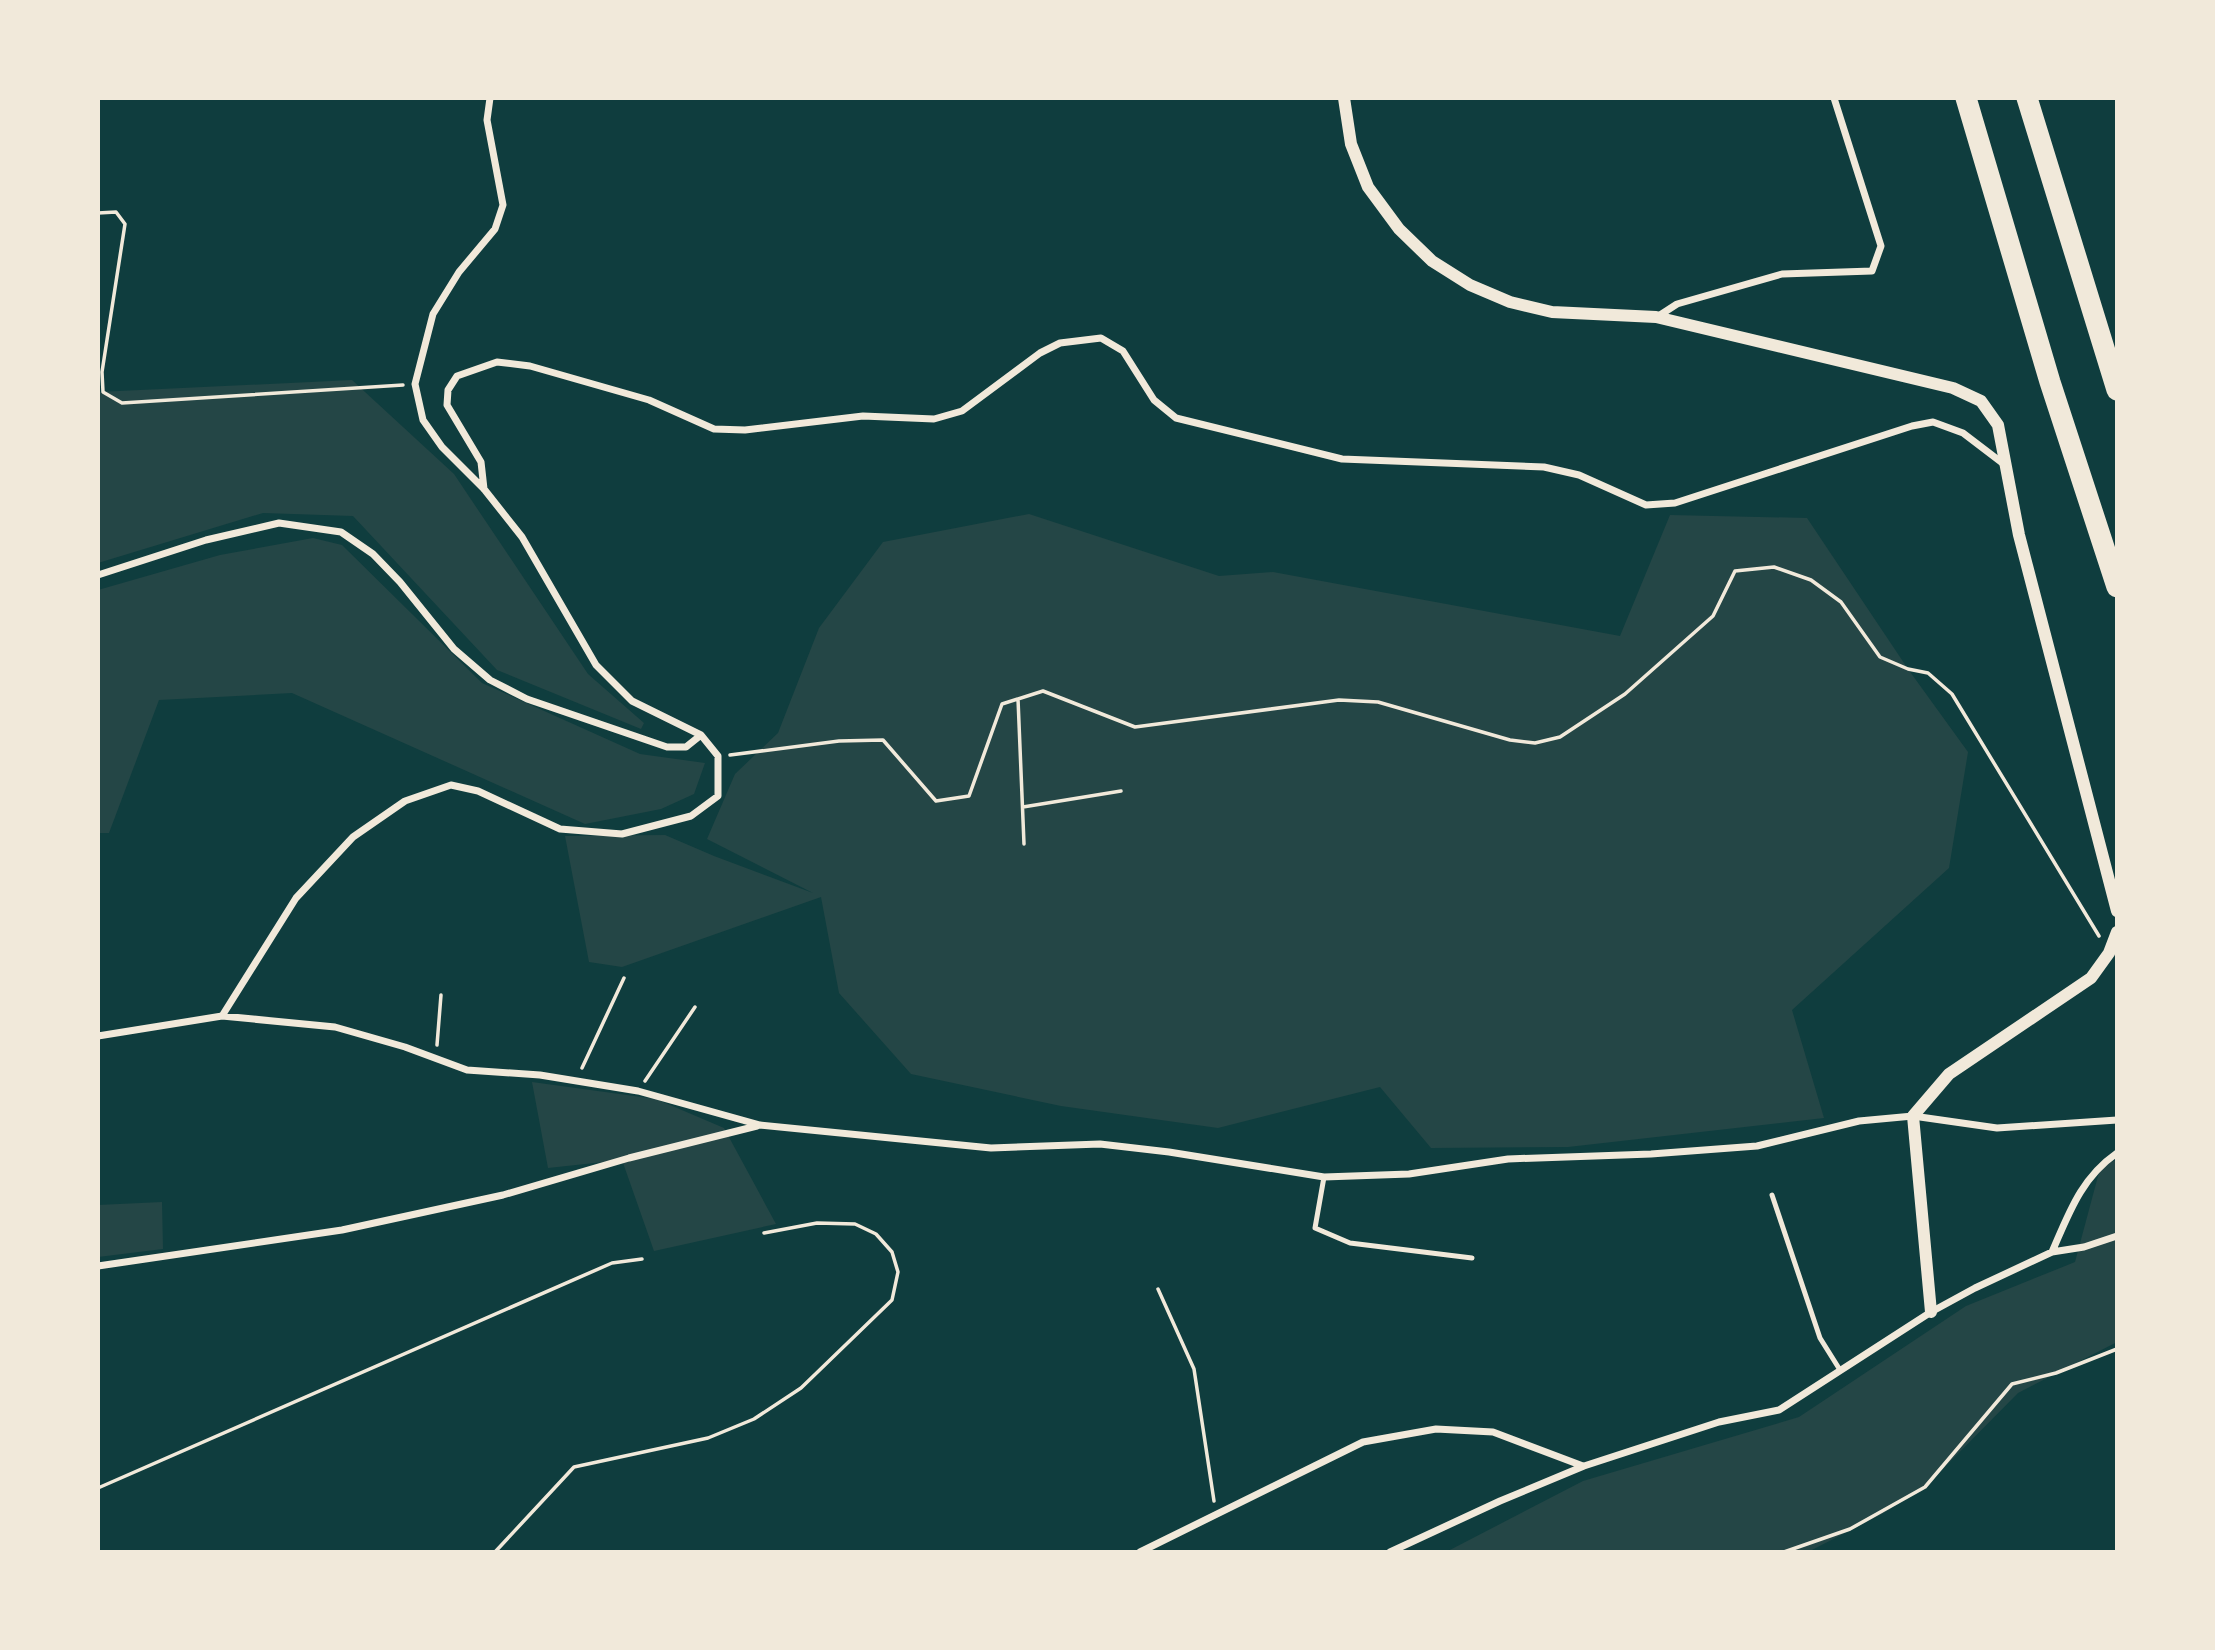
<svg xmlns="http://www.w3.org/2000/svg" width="2215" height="1650" font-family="Signika,sans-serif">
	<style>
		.green { fill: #244646 }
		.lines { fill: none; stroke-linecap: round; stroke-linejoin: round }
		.path { stroke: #f1e9da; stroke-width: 3.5 }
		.service { stroke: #f1e9da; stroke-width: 5 }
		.minor { stroke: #f1e9da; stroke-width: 7 }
		.tertiary { stroke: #f1e9da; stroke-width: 12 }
		.motorway { stroke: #f1e9da; stroke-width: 21 }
	</style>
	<rect width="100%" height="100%" fill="#0f3d3e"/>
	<path class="green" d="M352,380L454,474L588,674L644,723L641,729L497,670L353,516L263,513L98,563V392Z
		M1029,514L1219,576L1273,572L1620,636L1670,515L1807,518L1908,669L1968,752L1949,868L1792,1010L1824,1118L1568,1147L1431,1148L1380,1087L1218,1128L1061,1106L911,1074L839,993L821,897L622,967L589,962L565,836L665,835L714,856L813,893L707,839L735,774L778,733L819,628L883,542Z
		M313,538L342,545L482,683L640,754L705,763L694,794L661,809L585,824L292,693L159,700L109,833H98V590L220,555Z
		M532,1082L656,1099L724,1128L776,1224L654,1251L622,1160L548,1168Z
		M2117,1160V1342L2018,1393L1925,1487L1882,1514L1808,1552H1446L1583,1481L1799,1417L1966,1306L2075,1262L2101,1165Z
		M162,1202L163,1249L98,1257V1205Z"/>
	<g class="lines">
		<path class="path" d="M98,213L116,212L125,224L102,372L103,392L122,403L403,385
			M1018,699L1024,844
			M730,755L839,741L883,740L936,801L969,796L1002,704L1043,691L1135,727L1339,700L1378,702L1510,740L1535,743L1560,737L1625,694L1713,616L1735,571L1774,567L1811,580L1841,602L1880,657L1908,669L1928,673L1952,694L2099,936
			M1023,807L1121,791
			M437,1045L441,995
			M582,1068L624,978
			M645,1081L695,1007
			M1158,1289L1194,1369L1214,1501
			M98,1488L612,1263L642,1259
			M495,1552L574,1467L708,1438L754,1419L801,1388L892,1300L898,1272L892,1252L876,1234L855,1224L817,1223L764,1233
			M1784,1552L1850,1529L1925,1487L2012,1384L2056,1373L2117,1349"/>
		<path class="service" d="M1324,1177L1315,1228L1350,1243L1472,1258
			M1772,1195L1820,1338L1840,1370"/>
		<path class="minor" d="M1657,317L1677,304L1782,274L1872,271L1881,246L1834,98
			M484,489L481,462L447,405L448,390L457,376L497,362L530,366L649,400L714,429L745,430L863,416L934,419L962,411L1040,353L1060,343L1101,338L1123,351L1154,400L1176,418L1342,459L1544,467L1579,475L1646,505L1675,503L1912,426L1933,422L1963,433L2005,465
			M98,575L206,540L279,523L341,532L373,554L400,582L454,649L490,680L527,699L667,747H686L701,735
			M222,1016L296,898L353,837L405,801L451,785L478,791L560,829L622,834L691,816L718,796V756L701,735L632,701L596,665L522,537L484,489L442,447L423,420L415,384L433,314L459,272L495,229L503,205L487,120L490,98
			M98,1036L222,1016L335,1027L405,1047L467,1070L540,1075L638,1091L760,1125L991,1148L1100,1144L1169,1152L1324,1177L1409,1174L1508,1159L1651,1154L1757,1146L1859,1121L1913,1116L1997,1128L2117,1120
			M2052,1252C2069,1213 2081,1178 2117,1153
			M98,1266L342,1230L503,1195L629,1158L757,1126
			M1140,1552L1363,1442L1436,1429L1493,1432L1583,1466
			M1390,1552L1500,1501L1584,1466L1719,1422L1779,1410L1931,1312L1975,1288L2052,1252L2084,1247L2117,1236"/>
		<path class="tertiary" d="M1344,98L1351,144L1368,187L1399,229L1432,261L1470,285L1510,302L1552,312L1656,317L1953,388L1981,401L1998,425L2019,535L2117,911
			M1931,1312L1913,1116L1949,1074L2091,978L2109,953L2117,932"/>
		<path class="motorway" d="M1966,98L2050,382L2117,587
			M2027,98L2117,390"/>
	</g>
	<rect width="2215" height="1650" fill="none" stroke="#f1e9da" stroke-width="200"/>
</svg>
